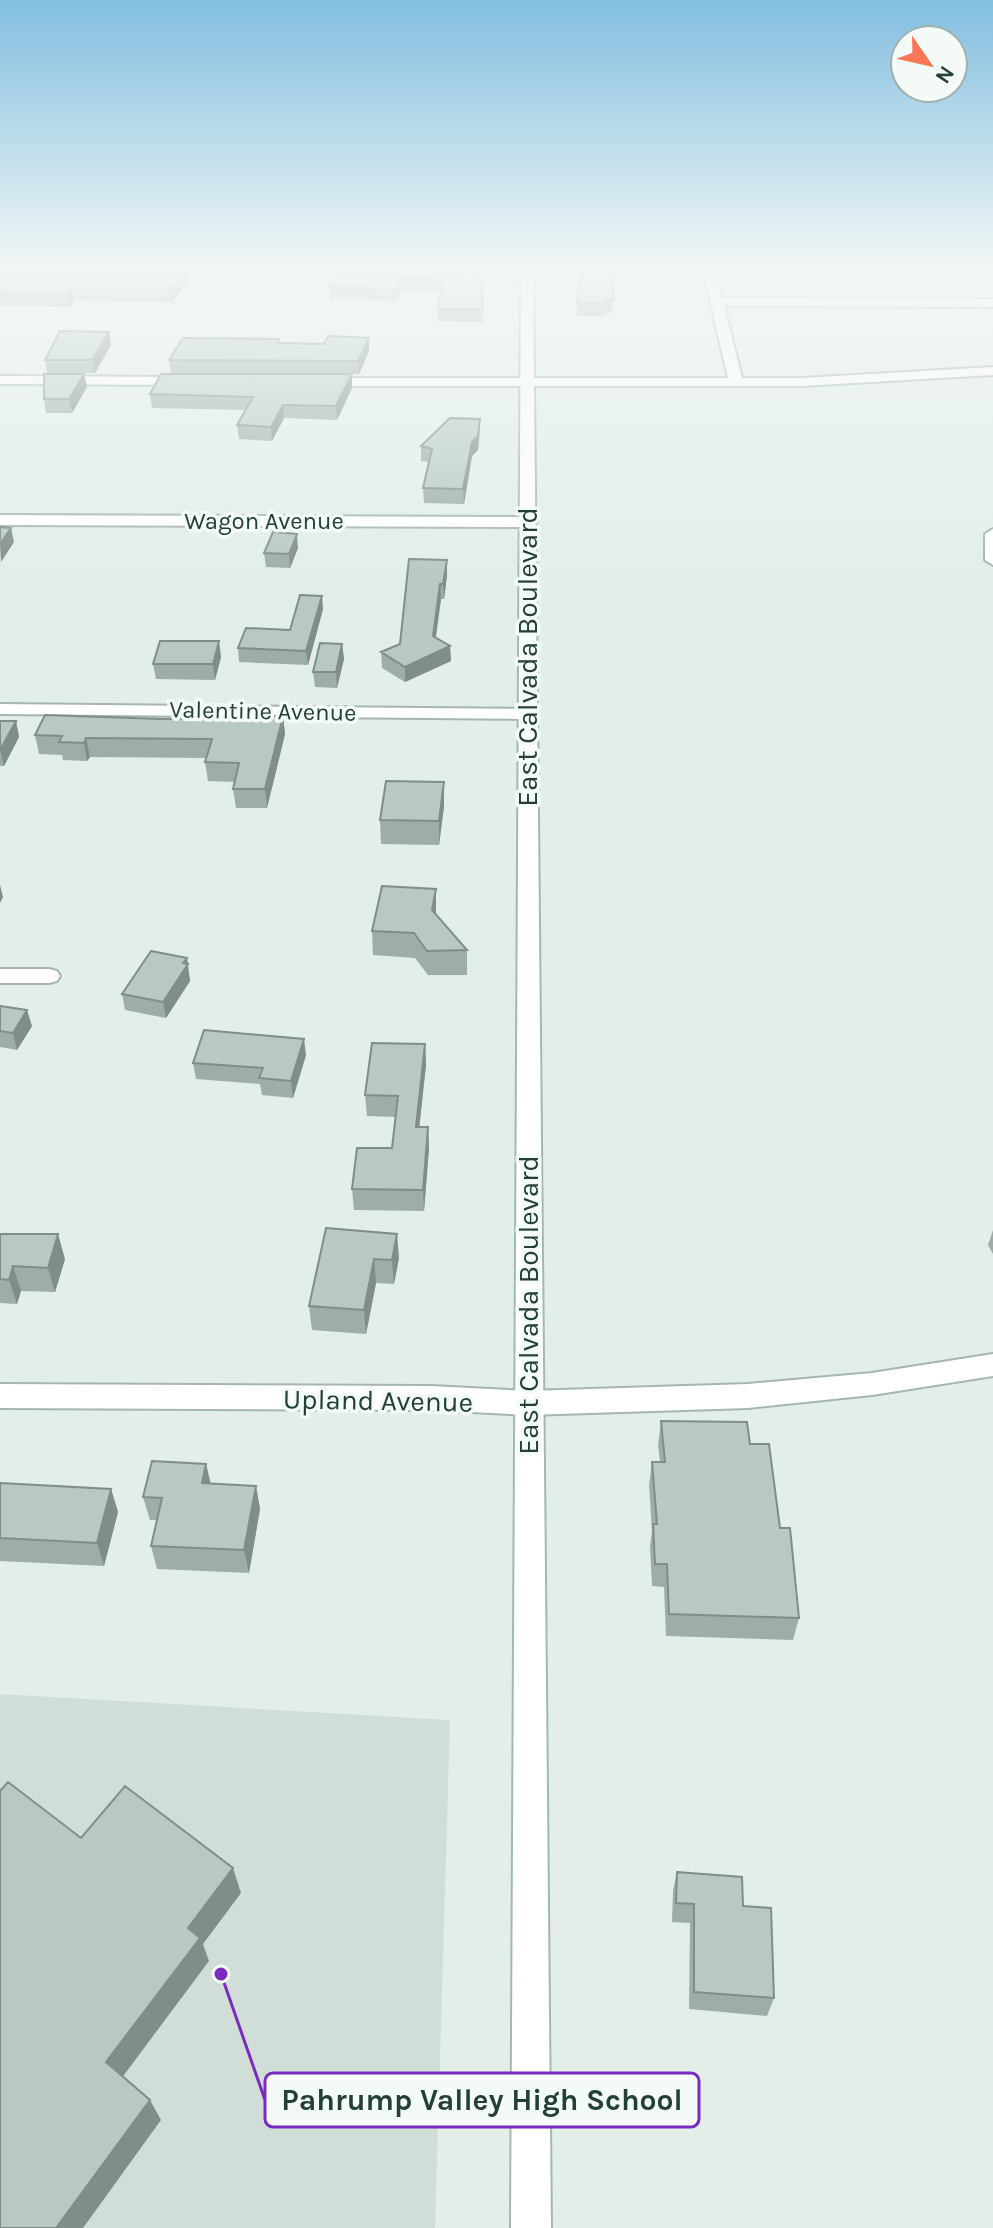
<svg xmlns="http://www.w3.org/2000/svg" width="993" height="2228" font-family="Karla,sans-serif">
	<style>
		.built { fill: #d1ded7 }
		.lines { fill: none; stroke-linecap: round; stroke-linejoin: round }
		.minor-casing { stroke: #a5b6af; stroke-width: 4 }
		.secondary-casing { stroke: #a1bab0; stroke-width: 4 }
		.minor { fill: #fff; fill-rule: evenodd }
		.secondary { fill: #fff; fill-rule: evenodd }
		.wall { fill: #9eada6 }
		.shaded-wall { fill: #818d87 }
		.building { fill: #b8c9c1; stroke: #818d87; stroke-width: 2 }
		.labels { text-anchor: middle; stroke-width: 7; stroke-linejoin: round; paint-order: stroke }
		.far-street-label { font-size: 24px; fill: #224037; stroke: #f4faf7 }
		.street-label { font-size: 28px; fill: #224037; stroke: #f4faf7 }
		.leader { fill: none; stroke: #7b2cbf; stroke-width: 3 }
		.callout-dot { fill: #7b2cbf; stroke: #f4faf7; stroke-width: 3 }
		.callout { fill: #f4faf7; stroke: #7b2cbf; stroke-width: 3 }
		.callout-label { font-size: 30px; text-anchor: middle; font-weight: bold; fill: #224037 }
	</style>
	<rect width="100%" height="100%" fill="#e3eee8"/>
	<path class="built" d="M0,1694L450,1720L435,2228H0Z"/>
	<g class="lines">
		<defs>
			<path id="minor" d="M703,270H715L722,298L993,299V307L724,306L742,378H802L993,367V375L802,386H322L315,382L322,378H728Z
				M150,271H366L372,275L366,279L154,278L150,277Z
				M446,272H527L533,276L527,280L450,279L444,275Z
				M0,376L190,377L197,381L190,385L0,384Z
				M0,515L529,517L537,522L529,527L0,525Z
				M993,529V565L985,560V534Z
				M0,704L526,709L535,714L526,719L0,714Z
				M0,969H49L57,971L60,976L57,981L49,983H0Z
				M993,1354V1376L872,1395L748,1408L528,1415L431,1410L0,1408V1384L431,1386L528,1391L748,1384L872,1373Z"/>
			<path id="secondary" d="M521,270H533L551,2228H511Z"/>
		</defs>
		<use href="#minor" class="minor-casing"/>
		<use href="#secondary" class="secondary-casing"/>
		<use href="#minor" class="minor"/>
		<use href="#secondary" class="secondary"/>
	</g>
	<path class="wall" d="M0,270H187L188,281L172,302L74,300L70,307L0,305Z
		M470,271V275L481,274L483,322L438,321V309L441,292L400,291L397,301L330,298L329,286Z
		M614,273L612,313H606V316H577V303Z
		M109,332L111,345L95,373H47L45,360Z
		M280,343L369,351L359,374L171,373L169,360Z
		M84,374L87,387L72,413H46L44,399Z
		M352,374V388L337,420L284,418L272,441L239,439L237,425L246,410L152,408L150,394Z
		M480,433L478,450L472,456L464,504L424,503L423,488L429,462L421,461V446Z
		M298,548L290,568L266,567L264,553Z
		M447,560V575L444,599H441L435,637L450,646L451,661L405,682L382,668L381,652L400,644Z
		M323,609L308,665L239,662L238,648L290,630Z
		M342,644L344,659L337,688L315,687L313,672Z
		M221,657L215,680L156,679L153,664Z
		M283,716L285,734L267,808H236L233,789L235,782L208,781L205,762L207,758L90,757L87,761L63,760L62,755L39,754L35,735L161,719Z
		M0,721H16L19,737L4,766H0Z
		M444,806L439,845L381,844L380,820Z
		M436,915L467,950V975H428L415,958L373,955L372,931Z
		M187,958L190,981L166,1018L125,1010L122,994Z
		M0,1006L32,1026L17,1050L0,1047Z
		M425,1044L426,1065L419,1127H428L429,1148L424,1211L354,1210L352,1189L392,1148L396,1117L367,1116L365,1095Z
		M306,1055L293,1098L262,1095L260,1084L196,1079L193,1063Z
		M326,1228L399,1258L394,1284L376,1283L366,1334L312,1330L309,1306Z
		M993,1230V1254L988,1245Z
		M0,1234L65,1259L55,1292L21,1291L17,1304L0,1303Z
		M661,1421L750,1444L780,1528L799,1618L793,1640L666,1636L664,1587L652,1586L650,1547L652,1531L649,1485L652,1462H660L658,1445Z
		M206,1464L211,1484L256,1486L260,1509L249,1573L157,1569L151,1546L157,1520H150L143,1497Z
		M0,1483L111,1489L118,1512L104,1566L0,1561Z
		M677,1872L743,1906L774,1998L767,2016L689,2009L690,1923L672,1922L673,1891Z"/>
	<path class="shaded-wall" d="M187,270L188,281L172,302L171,289Z
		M400,279V291L397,301V289Z
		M71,288L74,300L70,307L68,294Z
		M109,332L111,345L95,373L92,360Z
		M369,338V351L359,374L358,361Z
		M84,374L87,387L72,413L69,399Z
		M352,374V388L337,420L336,406Z
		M283,405L284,418L272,441L271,427Z
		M480,419L478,450L472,456L464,504L463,489L472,442Z
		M11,528L14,542L1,562L0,544Z
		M297,534L298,548L290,568L289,554Z
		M447,560V575L444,599L443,584Z
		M440,584L441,599L434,652L433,636Z
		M322,596L323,609L308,665L306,651Z
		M219,641L221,657L215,680L213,664Z
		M342,644L344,659L337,688L336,672Z
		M450,646L451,661L405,682V667Z
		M283,716L285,734L267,808L265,789Z
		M16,721L19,737L4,766L0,750Z
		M86,738L90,757L87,761L84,743Z
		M444,782V806L439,845V821Z
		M0,885L3,897L0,903Z
		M436,889V913L433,934L432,910Z
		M187,958L190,981L166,1018L163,1002Z
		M27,1010L32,1026L17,1050L13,1033Z
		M304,1039L306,1055L293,1098L291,1081Z
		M425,1044L426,1065L417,1148L416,1127Z
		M428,1127L429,1148L424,1211L423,1190Z
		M58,1234L65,1259L55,1292L48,1268Z
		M397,1234L399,1258L394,1284L392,1260Z
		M374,1259L376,1283L366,1334L364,1310Z
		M13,1266L21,1291L17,1304L9,1280Z
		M206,1464L211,1487L202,1483Z
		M256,1486L260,1509L249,1573L244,1550Z
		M111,1489L118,1512L104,1566L97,1543Z
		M233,1868L241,1893L203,1944L209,1961L118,2083L106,2062L188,1928Z
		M150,2100L161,2120L83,2228H56Z"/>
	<path class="building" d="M0,270H186L171,289L71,288L68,294L0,293Z
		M335,270L470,271L469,275L481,274L483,310L438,309L443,280L400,279L397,289L329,286Z
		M580,273H614L613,300H606V304L577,303Z
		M60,331L109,332L92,360H45Z
		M328,336L369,338L358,361L169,360L183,338L279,339L278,343L324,344Z
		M44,374H84L69,399H44Z
		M161,374H352L336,406L283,405L271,427L237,425L253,397L150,394Z
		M450,418L480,419L478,436L472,442L463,489L423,488L432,449L421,446Z
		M0,527L11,528L0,544Z
		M273,532L297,534L289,554L264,553Z
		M409,559L447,560L443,584H440L433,636L450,646L405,667L381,652L400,644Z
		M300,595L322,596L306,651L238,648L246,628L290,630Z
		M160,641H219L213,664H153Z
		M320,643L342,644L336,672H313Z
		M45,715L161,719L218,718L219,715L283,716L265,789H233L239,763L205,762L212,739L86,738L84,743L59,742L62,736L35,735Z
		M0,721H16L0,750Z
		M386,781L444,782L439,821L380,820Z
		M382,886L436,889L432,910L467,950L427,951L414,933L372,931Z
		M151,951L187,958L183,963L188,964L163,1002L122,994Z
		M0,1006L27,1010L13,1033L0,1031Z
		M204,1030L304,1039L291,1081L259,1078L263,1068L193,1063Z
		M372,1043L425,1044L416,1127H428L423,1190L352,1189L357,1148H392L398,1096L365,1095Z
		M326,1228L397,1234L392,1260L374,1259L364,1310L309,1306Z
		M0,1234H58L48,1268L13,1266L9,1280L0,1279Z
		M661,1421L747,1422L750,1444H769L780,1528H790L799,1618L669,1614L667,1564H655L653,1524H657L652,1462H665Z
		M152,1461L206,1464L202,1483L256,1486L244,1550L151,1546L162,1498L143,1497Z
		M0,1483L111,1489L97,1543L0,1538Z
		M8,1782L81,1838L125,1786L233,1868L188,1928L200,1938L106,2062L150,2100L56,2228H0V1791Z
		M677,1872L742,1877L743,1906L771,1908L774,1998L694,1992V1904L676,1903Z"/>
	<linearGradient id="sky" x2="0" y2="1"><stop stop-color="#82bee0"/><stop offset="0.46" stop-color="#f2f7f5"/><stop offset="1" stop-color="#f2f7f5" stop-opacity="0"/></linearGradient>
	<rect width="993" height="582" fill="url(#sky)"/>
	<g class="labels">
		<g class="far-street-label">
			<text x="264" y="529">Wagon Avenue</text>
			<text transform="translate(263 711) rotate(1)" y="8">Valentine Avenue</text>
		</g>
		<g class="street-label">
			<text transform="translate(527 657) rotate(-90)" y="10">East Calvada Boulevard</text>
			<text transform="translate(528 1305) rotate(-90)" y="10">East Calvada Boulevard</text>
			<text transform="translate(378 1400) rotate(1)" y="10">Upland Avenue</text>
		</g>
	</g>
	<path class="leader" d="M221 1974L265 2100"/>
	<circle class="callout-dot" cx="221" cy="1974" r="8"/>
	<rect class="callout" x="265" y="2073" width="434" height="54" rx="8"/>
	<g class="callout-label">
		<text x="482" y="2110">Pahrump Valley High School</text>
	</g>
	<g transform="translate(929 64) rotate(124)"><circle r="38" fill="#f4faf7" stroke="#a0b0aa" stroke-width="2"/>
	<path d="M0-6L14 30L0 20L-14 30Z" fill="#f97756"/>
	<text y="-12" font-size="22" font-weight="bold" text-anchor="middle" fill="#224037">N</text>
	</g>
</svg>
